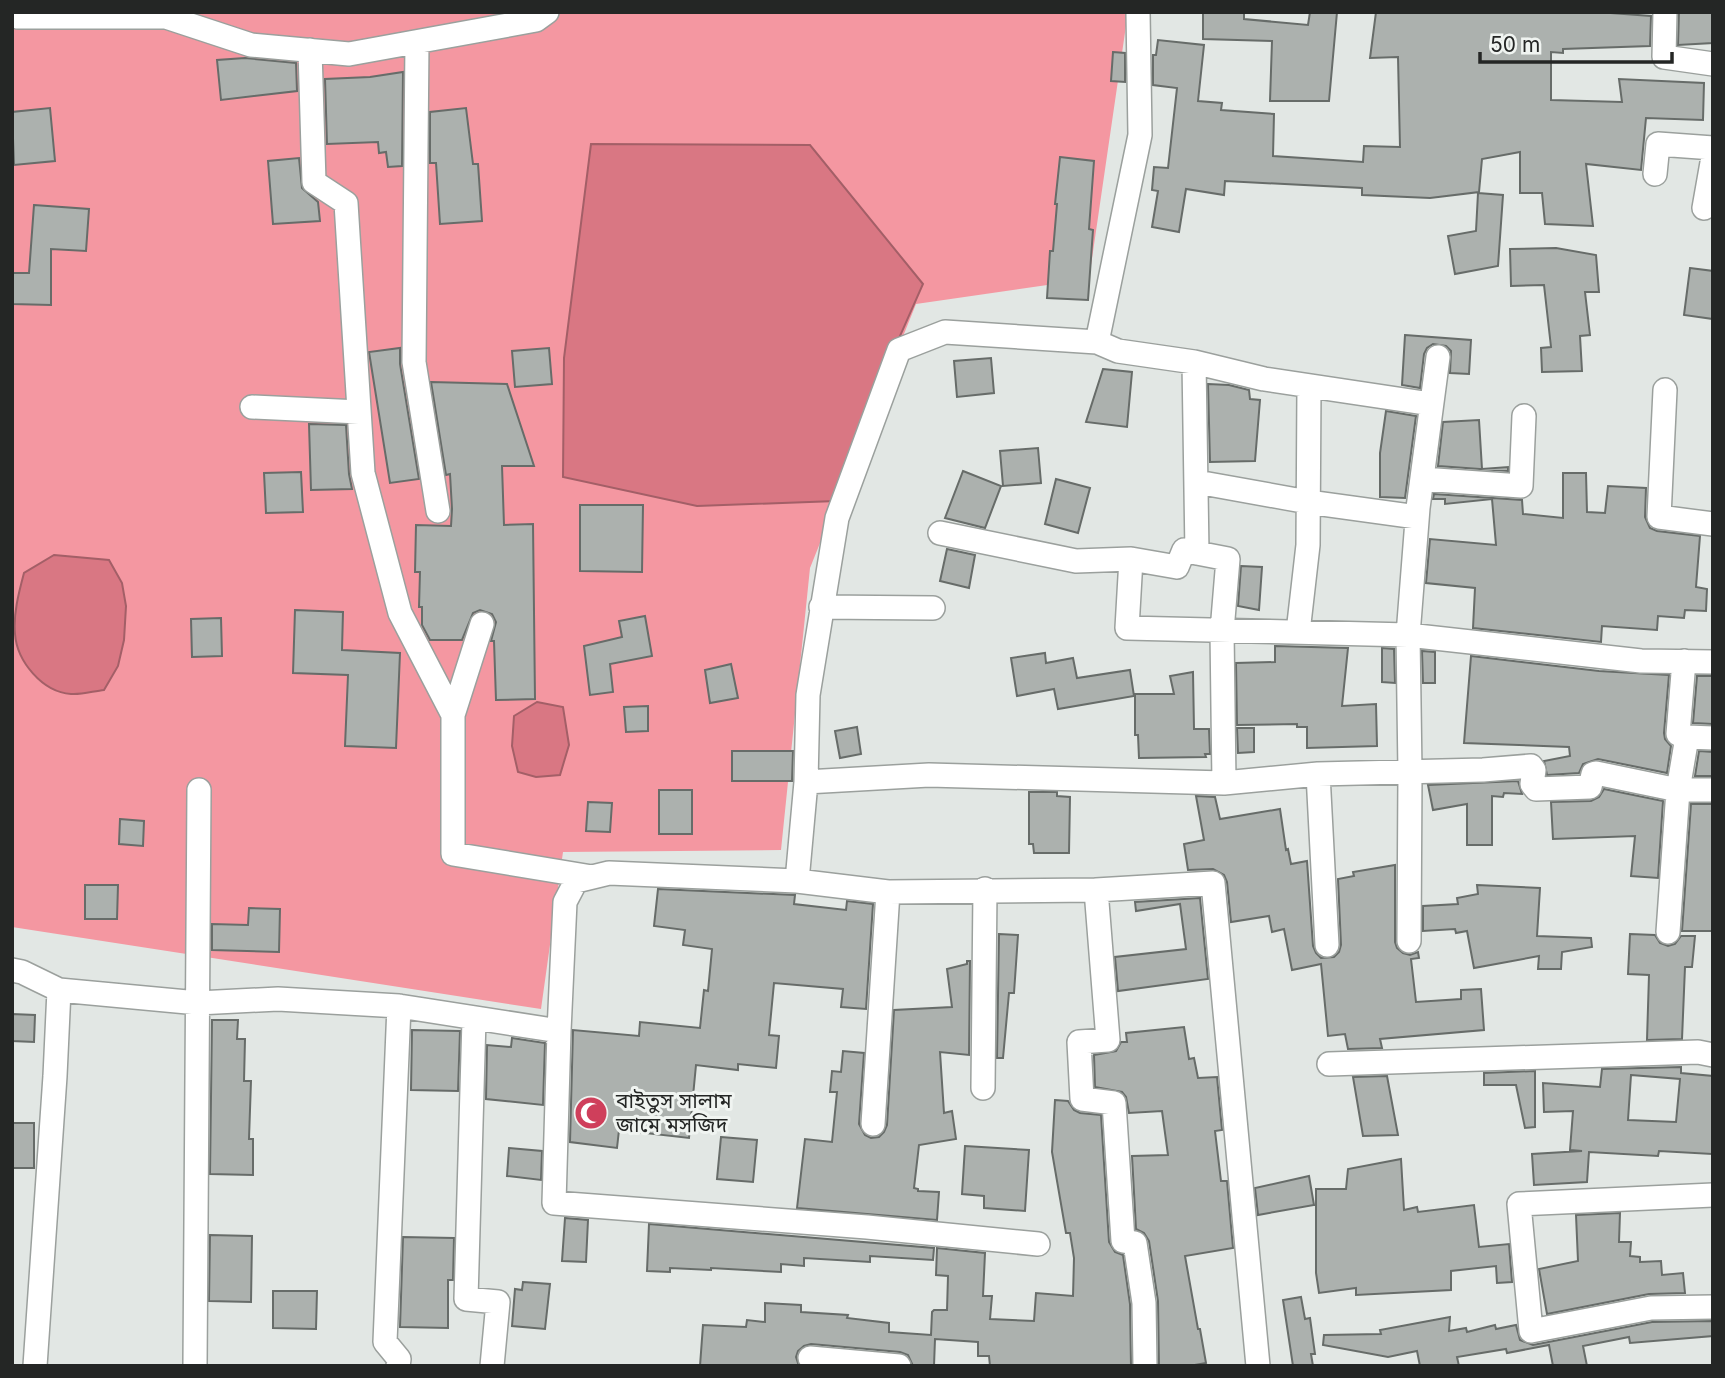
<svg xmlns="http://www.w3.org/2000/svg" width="1725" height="1378" font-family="Inter,'Noto Sans Bengali',sans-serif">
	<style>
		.green { fill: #f497a1 }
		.water { fill: #d97783; stroke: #a35f67; stroke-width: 2 }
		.building { fill: #acb1ae; stroke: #676c69; stroke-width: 2; fill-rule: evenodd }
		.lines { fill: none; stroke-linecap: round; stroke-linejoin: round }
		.minor-casing { stroke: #9ba09d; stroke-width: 26 }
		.minor { stroke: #fff; stroke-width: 23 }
		.labels { text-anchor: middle; stroke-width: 6; stroke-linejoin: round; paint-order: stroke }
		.poi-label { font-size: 21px; fill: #242625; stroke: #f0f4f1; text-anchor: start }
	</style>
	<rect width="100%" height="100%" fill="#e2e7e4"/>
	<path class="green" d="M12,12H1128L1089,279L916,304L810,568L781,850L563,852L541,1009L12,927Z"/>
	<path class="water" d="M591,144L810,145L923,284L873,397L836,501L697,506L563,477L564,358Z
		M54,555L109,560L122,583L126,606L124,640L118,666L104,690C94,691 81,695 71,694C42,692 17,661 15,634C13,614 19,592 24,573Z
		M537,702L563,707L569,745L560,775L536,777L518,772L512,746L514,716Z"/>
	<path class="building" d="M1203,12H1244V19L1308,25L1310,12H1337L1329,101H1270L1272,41L1203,39Z
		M1376,12H1597L1651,16L1650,46L1563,49V53L1551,52V100L1622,102L1619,79L1704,83L1703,120L1646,118L1641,170L1586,164L1593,226L1545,224L1542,193H1520V152L1482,159L1479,192L1430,198L1362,195V188L1225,181L1224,195L1186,189L1179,232L1152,227L1158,191L1152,190L1154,167L1168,168L1177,88L1153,85V55H1156L1158,40L1204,45L1198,101L1222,103L1221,110L1274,114L1273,156L1363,162L1364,146L1400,147L1398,57L1370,58Z
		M1679,12H1713V43L1678,45Z
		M1113,52L1125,53V82L1111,81Z
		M245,58L296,63L297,91L221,100L217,60Z
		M403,72L402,166L388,167L386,152L379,153L378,142L327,144L325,79L370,77Z
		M50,108L55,161L14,165L12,112Z
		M466,108L473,164H478L482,221L440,224L436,163H430V112Z
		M1060,157L1094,161L1089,229L1093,230L1088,300L1047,298L1050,251H1053L1057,204H1055Z
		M299,158L302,188L318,202L320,221L273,224L268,161Z
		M1478,193L1503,195L1498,266L1455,274L1448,236L1476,231Z
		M34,205L89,209L86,251L51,249V305L12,304V273H29Z
		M1556,248L1596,255L1599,292H1585L1590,335L1580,336L1582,371L1542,372L1541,348L1551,347L1544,285L1511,286L1510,249Z
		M1690,268L1713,271V319L1684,315Z
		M1405,335L1471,340L1469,374L1450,373L1451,351L1446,346L1433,344L1427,348L1424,354L1420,388L1402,385Z
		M400,348V364L419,479L390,483L369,352Z
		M549,348L552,384L515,387L512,351Z
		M991,358L994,393L957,397L954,361Z
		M1103,369L1132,372L1127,427L1086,422Z
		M431,382L507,384L534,466H502L504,525L533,524L535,699L496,700L494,641H491L496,622L492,614L480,610L473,613L462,640H430L422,625V607H419L420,572H415L416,525L451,526L452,509L450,474L446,475Z
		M1208,384L1229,385L1249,390L1250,399L1260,400L1255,461L1210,462Z
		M1386,411L1416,416L1405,498L1380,497V453Z
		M1479,420L1482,469L1508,467V471L1438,466L1443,422Z
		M309,424L346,425L349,474L352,489L311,490Z
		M1038,448L1041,483L1003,486L1000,451Z
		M963,471L1001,486L985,528L945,518Z
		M301,472L303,512L266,513L264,473Z
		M1563,473H1586L1587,512L1605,513L1608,486L1646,488L1645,517L1650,528L1657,531L1700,536L1696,587L1707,589L1706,611L1685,610L1684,618L1658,616L1657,630L1602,626L1601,642L1473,628L1475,588L1426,583L1430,539L1496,545L1492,499L1445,504V499H1433L1434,494L1522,500L1523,514L1563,518Z
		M1056,479L1090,488L1078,533L1045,524Z
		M580,505H643L642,572L580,571Z
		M947,549L975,555L969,588L940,581Z
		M1241,566L1262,567L1259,610L1238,606Z
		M295,610L343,612L342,650L400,653L396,748L345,746L348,675L293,673Z
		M645,616L652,656L610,664L613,692L590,695L584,646L622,637L619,621Z
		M221,618L222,656L192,657L191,619Z
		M1275,646L1348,648L1342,706L1376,704L1377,746L1307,748V727H1297V724L1237,725L1236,663L1275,662Z
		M1382,648L1394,649L1395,683L1382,682Z
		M1422,651L1435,652V683H1423Z
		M1045,653L1046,663L1073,658L1077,678L1130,670L1134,696L1058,709L1054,689L1017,696L1011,658Z
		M1471,656L1599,671L1669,675L1664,733L1665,739L1671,746L1667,773L1598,759L1583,764L1579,773L1547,775L1544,761L1570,756L1569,747L1464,743Z
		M731,664L738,698L710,703L705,670Z
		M1193,672L1194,729H1209L1210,754H1205L1206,757L1139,758L1138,735H1135V694H1174L1170,676Z
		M1697,676H1713V724L1693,723Z
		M648,706V731L626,732L624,707Z
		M857,727L861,754L840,758L835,731Z
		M1237,728H1254V752L1238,753Z
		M732,751H793L792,781H732Z
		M1699,751L1713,752V776H1695Z
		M1518,781L1522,794L1504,793L1503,797L1492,796V845H1467V804L1433,810L1428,785Z
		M1604,789L1663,801L1658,878L1631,876L1635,836L1553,839L1551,802L1591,801L1599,797Z
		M659,790H692V834H659Z
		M1029,792H1057V796L1070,797L1069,853H1034L1033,844H1029Z
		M1196,796L1215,797L1220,819L1280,809L1286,850L1288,849L1291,864L1307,861L1313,946L1316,953L1321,958L1334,957L1339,952L1341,945L1338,879L1354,876L1353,872L1395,865V942L1397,948L1403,953L1410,955L1418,952L1419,958L1411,959L1416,1002L1461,999V990L1481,989L1484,1030L1380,1039L1382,1048L1348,1049L1345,1034L1328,1036L1321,964L1292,970L1284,929L1272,932L1269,916L1231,922L1227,882L1224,875L1213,869L1188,870L1184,844L1204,840Z
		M588,802L612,803L610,832L586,831Z
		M1691,804H1713V931H1682Z
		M120,819L144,821L143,846L119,844Z
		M85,885H118L117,919H85Z
		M1477,885L1540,888L1537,936L1591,938L1592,947L1562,952L1561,969H1538L1539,956L1474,968L1467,931L1456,933L1455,929L1423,931V906L1458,904L1457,898L1478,894Z
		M658,889L795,895L794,904L846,910L847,901L873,904L866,1009L841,1007L843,989L774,983L769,1035L779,1036L776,1068L738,1064V1070L696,1065L689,1138L619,1130L617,1148L570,1142L573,1030L639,1036L640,1022L700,1028L704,990L708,991L712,949L683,945L685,930L654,926Z
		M1200,898L1208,979L1118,991L1115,957L1186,949L1180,904L1136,911L1135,902Z
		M249,908L280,909L279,952L212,950V924L248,925Z
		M999,934L1018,935L1014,993H1009L1003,1058H997Z
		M1630,934L1655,935L1660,943L1668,946L1675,944L1681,936H1695L1692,967H1685L1682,1039L1647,1040L1649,975L1628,974Z
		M967,961H970L969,1055L940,1052L944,1113L952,1111L956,1139L919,1145L914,1188L918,1189V1191L939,1192L937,1220L797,1208L805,1139L832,1142L837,1092H830L832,1071L841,1072L843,1051L864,1053L859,1124L865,1135L871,1138L879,1137L884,1132L887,1125L894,1010L952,1007L947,969L967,964Z
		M12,1014L35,1015L34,1042L12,1041Z
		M212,1020H238L237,1039H245L244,1081H251L249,1139H253V1175L210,1174Z
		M1184,1027L1189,1059L1194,1058L1198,1078L1217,1077L1222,1130L1215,1131L1221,1181H1227L1233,1248L1185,1256L1198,1329H1200L1206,1363L1189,1366H1159L1158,1301L1149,1241L1144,1233L1136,1229L1132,1156L1168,1155L1162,1111L1129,1113L1126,1097L1122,1092L1095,1087L1094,1055L1116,1051L1121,1042H1127L1126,1033Z
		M412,1030L460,1031L458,1091L411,1090Z
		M512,1038L545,1043L543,1105L486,1099L487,1045L511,1047Z
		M1681,1067V1073L1713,1076L1712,1154L1659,1151L1658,1156L1589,1152L1587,1182L1534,1185L1532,1154L1582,1151L1570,1150L1573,1111L1544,1112L1543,1083L1600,1087L1602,1069ZM1631,1075L1680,1079L1676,1122L1628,1120Z
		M1535,1071V1127L1525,1128L1516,1085H1484V1073Z
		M1387,1076L1398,1135L1363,1136L1353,1077Z
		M1055,1100L1068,1101L1074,1110L1080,1113L1101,1115L1109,1242L1115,1252L1123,1255L1130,1304L1131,1366H990L989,1356H978V1342L935,1339L934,1366H913L908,1355L900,1352L811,1344L804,1346L798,1351L796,1357L799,1366H700L703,1325L746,1327L747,1320L765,1322V1303L801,1305V1312L848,1315L847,1318L889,1323V1332L931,1335L932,1312L934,1310H947L948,1276L936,1275L937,1248L985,1253L983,1296H992L990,1319L1034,1321L1036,1293L1073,1296L1074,1258L1070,1233H1066L1052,1152Z
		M12,1123H34V1168H12Z
		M721,1137L757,1140L753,1182L717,1179Z
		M965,1146L1029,1150L1025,1211L984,1208V1196L962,1194Z
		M509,1148L542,1151L541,1180L507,1176Z
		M1401,1159L1404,1210L1417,1207L1418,1212L1474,1205L1479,1247L1509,1244L1512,1282L1497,1283L1496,1266L1451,1271V1290L1356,1295V1288L1319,1293L1316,1273V1189H1346L1348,1169Z
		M1309,1176L1314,1205L1258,1215L1255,1188Z
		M1620,1213L1619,1242H1631L1630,1256L1640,1257V1262L1661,1261L1662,1275L1683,1273L1685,1293L1649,1294L1547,1314L1539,1269L1578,1261L1576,1215Z
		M565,1218L588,1220L586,1262L562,1261Z
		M649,1224L934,1248L933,1260L870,1256V1262L804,1258V1266L781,1264V1272L711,1268V1270L670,1268V1272L647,1271Z
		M210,1235L252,1236L251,1302L209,1301Z
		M403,1237L454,1238L453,1280H448V1328L400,1327Z
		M523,1282L550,1284L545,1329L512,1326L515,1289L522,1290Z
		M273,1291H317L316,1329L273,1328Z
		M1301,1297L1305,1319L1310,1318L1315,1354H1311L1313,1366H1293L1283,1300Z
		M1450,1317L1449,1331L1466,1328L1467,1332L1495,1325L1496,1329L1516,1325L1520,1340L1533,1345L1652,1322L1713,1321V1336L1630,1343L1629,1337L1583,1346L1587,1366H1553L1549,1345L1507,1353L1506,1349L1457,1357L1459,1366H1420L1417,1351L1388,1357L1323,1345L1324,1335L1381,1334L1380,1330Z"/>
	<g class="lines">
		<defs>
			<path id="minor" d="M13,12L18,17H166L251,45L349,54L536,20L547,12
				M1665,12L1664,57L1713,64
				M417,42L414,362L438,511
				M310,50L314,182L346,203L363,473L400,613L453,715
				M1655,174L1658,144L1713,148
				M1704,208L1713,157
				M1097,342L1118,351L1194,362L1264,379L1431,404
				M1194,362L1197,553L1228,559L1222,631L1224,783
				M1665,390L1659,517L1713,524
				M252,407L359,412
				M1422,479L1521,486L1524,416
				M1197,482L1308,502L1417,517
				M940,533L1076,561L1131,559L1127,628L1408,635L1641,661L1713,662
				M1131,559L1177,567L1184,550L1197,553
				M821,607L933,608
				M482,624L453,715V854L592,877
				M1298,632L1308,545L1309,386
				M1687,737L1713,738
				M1318,774L1327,945
				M806,782L929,775L1224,783L1318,774L1483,770L1531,766L1534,770L1532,784L1536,789L1590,787L1593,774L1596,773L1678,790L1687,737L1678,734L1684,661
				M797,881L888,892L1096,890L1213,883L1258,1366
				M1096,890L1108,1040L1079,1042L1082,1099L1114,1103L1123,1241L1135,1243L1144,1303L1145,1366
				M1668,932L1678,790H1713
				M1409,941L1410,772L1408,635L1418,508L1438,357
				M12,970L22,972L59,990L198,1003L278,999L399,1006L559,1031L565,902L576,881L609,873L797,881L806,782L808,695L837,518L899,350L945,332L1097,342L1140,135L1138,12
				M474,1019L466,1299L498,1302L492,1366
				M559,1031L554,1203L867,1227L1038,1244
				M1329,1064L1698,1052L1713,1055
				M983,1088L985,889
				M873,1124L888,892
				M1713,1195L1519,1204L1531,1331L1651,1308L1713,1307
				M810,1358L899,1366
				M35,1366L55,1076L59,990
				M195,1366L199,790
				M398,1366L399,1359L385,1342L399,1006"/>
		</defs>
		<use href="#minor" class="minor-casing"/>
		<use href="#minor" class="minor"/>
	</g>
	<defs>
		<symbol id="mosque-disc" viewBox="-11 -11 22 22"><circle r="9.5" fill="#cf3f5b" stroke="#f0f4f1"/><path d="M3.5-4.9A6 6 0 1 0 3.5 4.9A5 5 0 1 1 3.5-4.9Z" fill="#fff"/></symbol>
	</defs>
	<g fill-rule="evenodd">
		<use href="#mosque-disc" x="572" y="1094" width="38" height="38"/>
	</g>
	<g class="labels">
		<g class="poi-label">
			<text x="616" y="1108">বাইতুস সালাম<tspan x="616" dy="24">জামে মসজিদ</tspan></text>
		</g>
	</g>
	<rect width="1725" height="1378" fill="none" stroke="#242625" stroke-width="28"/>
	<path d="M1480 52v10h192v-10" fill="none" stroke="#242625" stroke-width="3.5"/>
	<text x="1490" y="52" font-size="21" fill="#242625" stroke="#f0f4f1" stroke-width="5" paint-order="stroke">50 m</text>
</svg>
